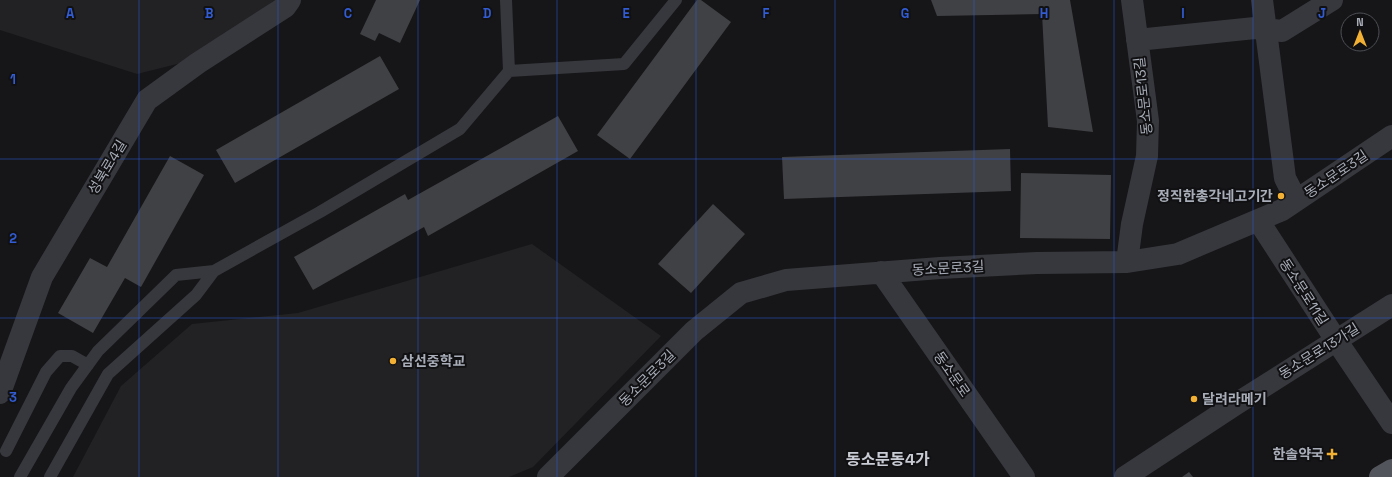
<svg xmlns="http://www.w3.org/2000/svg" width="1392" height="477" font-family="'Space Grotesk','Noto Sans KR',sans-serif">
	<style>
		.built { fill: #222225 }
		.building { fill: #404145 }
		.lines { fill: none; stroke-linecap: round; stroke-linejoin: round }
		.service { stroke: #37383d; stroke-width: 12 }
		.minor { stroke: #37383d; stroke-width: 22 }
		.tertiary { stroke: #37383d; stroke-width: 22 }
		.primary { stroke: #53555c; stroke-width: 22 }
		.grid { fill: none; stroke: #325cd3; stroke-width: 1; stroke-opacity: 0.55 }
		.poi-dot { fill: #f2b134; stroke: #111113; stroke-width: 1.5 }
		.labels { text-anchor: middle; stroke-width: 4; stroke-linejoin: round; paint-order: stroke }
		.street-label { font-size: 14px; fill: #a8adb8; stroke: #111113 }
		.poi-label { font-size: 14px; font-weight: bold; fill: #a8adb8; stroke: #111113; text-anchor: end }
		.quarter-label { font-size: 16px; font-weight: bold; fill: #c9ccd4; stroke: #111113 }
		.grid-label { font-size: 13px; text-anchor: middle; font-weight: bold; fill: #325cd3; stroke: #111113; stroke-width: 4; stroke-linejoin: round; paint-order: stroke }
	</style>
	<rect width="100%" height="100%" fill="#161618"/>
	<path class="built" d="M0,0H282L193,60L137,74L0,30Z
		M532,244L661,336L533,467L509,477H73L121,386L192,324L298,313Z"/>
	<path class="building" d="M376,0H420L400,43L379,33L375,41L360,34Z
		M697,0H701L731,22L630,159L597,135Z
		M931,0H1070L1093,132L1048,127L1042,14L937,16Z
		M380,56L399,89L235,183L216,150Z
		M558,116L578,151L428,236L424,227L313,290L294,257L405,194L408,200Z
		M1010,149L1011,191L784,199L782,157Z
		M170,156L204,175L141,287L125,278L93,333L58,313L90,258L107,267Z
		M1021,173L1111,175L1110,239L1020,238Z
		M713,204L745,234L691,293L658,264Z
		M1189,472L1193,477H1182Z"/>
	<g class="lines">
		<path class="service" d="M509,71L624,64L676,0
			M6,451L46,372L60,356H72L88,365
			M20,477L71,388L98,351L176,275L214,271L320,212L460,129L509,71L506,0
			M50,477L108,374L196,295L214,271"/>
		<path class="minor" d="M1262,0L1285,178L1296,200
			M1137,40L1255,28L1282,31L1332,0
			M1258,220L1336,340L1392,423
			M1127,262L1132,224L1147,156L1148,121L1132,0
			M881,272L1024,477
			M548,477L694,331L741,293L786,280L940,268L1037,263L1127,262L1178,254L1282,210L1392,136
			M1125,477L1236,404L1392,305"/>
		<path class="tertiary" d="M0,393L42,277L147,100L198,63L285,7L290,0"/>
		<path class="primary" d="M1380,477L1392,470"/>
	</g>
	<path class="grid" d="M139,0V477M278,0V477M418,0V477M557,0V477M696,0V477M835,0V477M974,0V477M1114,0V477M1253,0V477M0,159H1392M0,318H1392"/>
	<g class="poi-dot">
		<circle cx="1281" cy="196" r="4"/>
		<circle cx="393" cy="361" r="4"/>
		<circle cx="1194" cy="399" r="4"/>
		<path d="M1330 448h4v4h4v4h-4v4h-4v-4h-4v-4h4z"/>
	</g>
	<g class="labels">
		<g class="street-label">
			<text transform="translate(1143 96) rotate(-96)" y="5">동소문로13길</text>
			<text transform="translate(107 167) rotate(-59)" y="5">성북로4길</text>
			<text transform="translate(1336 174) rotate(-34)" y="5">동소문로3길</text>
			<text transform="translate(948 268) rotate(-3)" y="5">동소문로3길</text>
			<text transform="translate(1304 292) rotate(57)" y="5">동소문로11길</text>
			<text transform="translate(1319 351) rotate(-32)" y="5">동소문로13가길</text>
			<text transform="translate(952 374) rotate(55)" y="5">동소문로</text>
			<text transform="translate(647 378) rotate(-45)" y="5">동소문로3길</text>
		</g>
		<g class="poi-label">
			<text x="1273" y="201">정직한총각네고기간</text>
			<text x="401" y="366" text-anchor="start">삼선중학교</text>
			<text x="1202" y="404" text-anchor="start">달려라메기</text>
			<text x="1324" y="459">한솔약국</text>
		</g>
		<g class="quarter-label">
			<text x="888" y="465">동소문동4가</text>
		</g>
	</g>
	<g class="grid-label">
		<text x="70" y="18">A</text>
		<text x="209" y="18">B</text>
		<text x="348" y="18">C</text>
		<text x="487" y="18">D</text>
		<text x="626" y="18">E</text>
		<text x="766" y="18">F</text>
		<text x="905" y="18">G</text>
		<text x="1044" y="18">H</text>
		<text x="1183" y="18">I</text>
		<text x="1322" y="18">J</text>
		<text x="13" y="84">1</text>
		<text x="13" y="243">2</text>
		<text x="13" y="402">3</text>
	</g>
	<g transform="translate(1360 32)"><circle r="19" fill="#111113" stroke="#4d4f55"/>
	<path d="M0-3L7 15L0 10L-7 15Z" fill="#f2b134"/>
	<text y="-6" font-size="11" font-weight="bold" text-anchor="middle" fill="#a8adb8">N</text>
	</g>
</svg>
